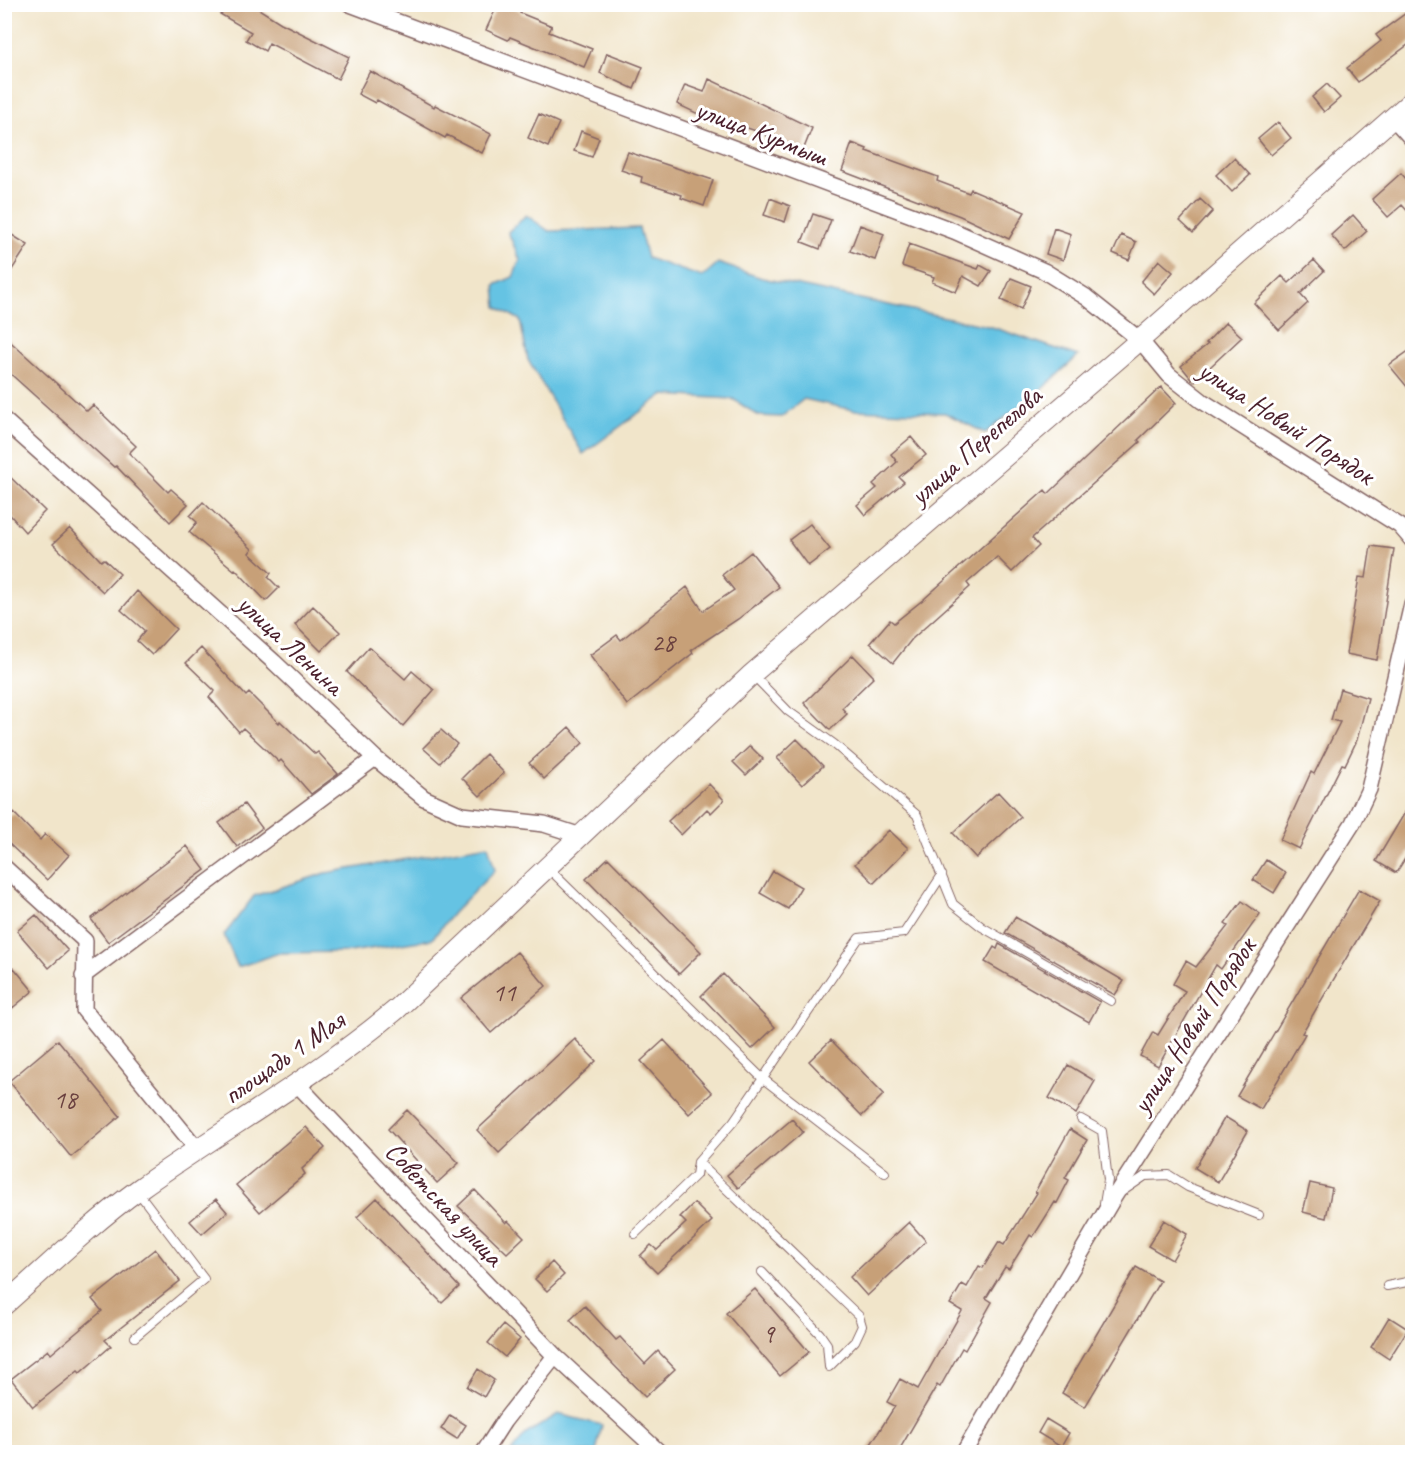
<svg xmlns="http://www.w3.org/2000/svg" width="1417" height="1457" font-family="Caveat,sans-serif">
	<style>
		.water { fill: #65c3e3; stroke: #587187; stroke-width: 1.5 }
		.building { fill: #c7a078 }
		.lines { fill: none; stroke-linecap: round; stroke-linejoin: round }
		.service-casing { stroke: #846463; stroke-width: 10 }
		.minor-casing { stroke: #846463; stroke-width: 18 }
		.tertiary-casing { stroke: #846463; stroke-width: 22 }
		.service { stroke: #fff; stroke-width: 8 }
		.minor { stroke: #fff; stroke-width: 15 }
		.tertiary { stroke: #fff; stroke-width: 20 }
		.labels { text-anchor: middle; stroke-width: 6; stroke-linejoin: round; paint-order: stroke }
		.number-label { font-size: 26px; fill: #693f3e }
		.street-label { font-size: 28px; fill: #4a1f2b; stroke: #fff }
	</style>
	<rect width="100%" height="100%" fill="#fff"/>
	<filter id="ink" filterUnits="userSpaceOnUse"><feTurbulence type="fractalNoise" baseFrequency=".0167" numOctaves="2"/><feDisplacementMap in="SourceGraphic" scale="12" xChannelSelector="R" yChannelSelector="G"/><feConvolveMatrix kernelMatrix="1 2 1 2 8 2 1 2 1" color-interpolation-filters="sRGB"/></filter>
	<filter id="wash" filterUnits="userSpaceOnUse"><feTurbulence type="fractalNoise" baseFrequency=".008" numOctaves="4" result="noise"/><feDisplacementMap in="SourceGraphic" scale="24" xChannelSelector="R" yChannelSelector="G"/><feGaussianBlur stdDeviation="1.35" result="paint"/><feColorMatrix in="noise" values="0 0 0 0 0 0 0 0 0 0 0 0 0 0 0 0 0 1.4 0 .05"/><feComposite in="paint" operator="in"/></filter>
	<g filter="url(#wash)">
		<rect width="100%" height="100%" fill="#f1e5ca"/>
		<path class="water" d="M526,215L549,231L639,228L647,258L702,277L718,263L762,278L992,327L1078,356L1043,388L985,433L945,413L853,410L804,399L781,417L759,416L733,399L663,395L583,454L528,360L520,320L497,307L495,285L513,277L520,260L508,232Z
			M488,845L495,870L453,913L432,939L350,952L279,953L238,967L224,935L254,896L326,873Z
			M558,1414L602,1425L596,1452H511L526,1434Z"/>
		<g id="blocks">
			<path class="building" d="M226,4H251L281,23L349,57L338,79L269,43L265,51L246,40L251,32L220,14Z
				M498,4H506L521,11L520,13L552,26L549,32L592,49L584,67L510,37L508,40L486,30Z
				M1413,8V41L1358,82L1347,68L1381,41L1376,35Z
				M607,53L643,67L634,89L600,73Z
				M370,71L434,107L435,105L491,134L482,153L447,135L445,138L377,100L375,103L358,94Z
				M709,79L812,128L802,153L759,132L718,118L717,123L677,104L685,85L704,92Z
				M1327,84L1340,98L1324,112L1312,97Z
				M539,114L559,123L548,147L528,138Z
				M1278,122L1291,138L1271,155L1258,139Z
				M581,131L599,138L592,157L574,151Z
				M852,143L867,149L866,151L938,177L937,181L969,193L971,189L1025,212L1009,239L960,216L842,171Z
				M628,152L713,180L704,206L681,198L682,195L641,182L642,177L621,170Z
				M1234,158L1250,175L1232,192L1216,175Z
				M1401,173L1413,187V217L1402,205L1388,217L1372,199Z
				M770,198L790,206L785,222L764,215Z
				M1200,199L1213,211L1193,233L1180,221Z
				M813,214L831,220L820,249L802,242Z
				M1353,215L1367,231L1345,251L1331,235Z
				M860,225L884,234L875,260L850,251Z
				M1054,228L1071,234L1063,260L1046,254Z
				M4,230L28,245L4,282Z
				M1121,235L1136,242L1129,260L1113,253Z
				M909,244L978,269L980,265L991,271L981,286L963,276L956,292L932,282L934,277L902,266Z
				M1159,260L1173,272L1154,294L1141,282Z
				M1314,260L1324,271L1300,294L1308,303L1279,330L1254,303L1282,276L1289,283Z
				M1011,278L1031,286L1021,309L1001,300Z
				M1226,322L1242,337L1194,382L1181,366L1208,344L1206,343Z
				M4,336L87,411L93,405L136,446L129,453L168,492L171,489L188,504L170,522L116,466L114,467L4,368Z
				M1413,348V394L1389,365Z
				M1161,387L1176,403L1138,440L1140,442L1032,538L1039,546L1012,572L997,557L967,583L970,587L912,639L893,663L870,643L890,620L894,623L924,599L1045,490L1048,494Z
				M911,437L926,455L899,477L904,482L865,515L857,505L877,488L873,484L897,462L891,454Z
				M4,471L45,511L25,532L4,508Z
				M203,502L252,549L249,553L271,573L268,577L279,588L266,601L235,569L234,570L189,532L197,522L190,516Z
				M810,524L830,549L808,566L789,540Z
				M70,528L101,561L104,559L120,574L103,592L53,544Z
				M1371,546L1394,549L1377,660L1346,654L1359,577L1366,578Z
				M751,552L779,587L738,619L691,650L693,653L627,705L590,655L617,635L621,640L687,587L703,611L734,590L722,575Z
				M137,591L176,629L152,655L137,641L145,631L121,610Z
				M313,606L340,632L321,651L295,625Z
				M369,647L405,679L412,671L434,690L403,726L347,672Z
				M201,648L246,696L249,693L279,723L280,721L315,754L318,752L338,774L311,794L281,760L279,762L243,728L239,732L209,697L215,691L186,663Z
				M853,655L874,677L842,708L847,714L830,730L804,703Z
				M1340,689L1368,698L1357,740L1345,765L1342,764L1299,849L1280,840L1311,772L1314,774L1340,722L1331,720Z
				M569,727L583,743L544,779L529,763Z
				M441,730L457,744L440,763L423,748Z
				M797,739L823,766L802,785L777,758Z
				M750,746L763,759L746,775L733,762Z
				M486,754L504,773L480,796L462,778Z
				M709,784L724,800L711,813L707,809L681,835L668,821Z
				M998,792L1021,817L976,858L953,833Z
				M1413,799V846L1396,873L1376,861Z
				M244,804L262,828L237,847L219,823Z
				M14,813L40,840L45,834L69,855L47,880L4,839V822Z
				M889,830L908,848L874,883L855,864Z
				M187,846L205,870L108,942L91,919Z
				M608,858L701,952L679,974L586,879Z
				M1266,860L1286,873L1274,893L1253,880Z
				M773,871L801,887L788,909L760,893Z
				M1359,889L1380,901L1302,1033L1305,1034L1261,1109L1237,1096Z
				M1242,901L1260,914L1221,969L1216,965L1158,1066L1140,1056L1153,1032L1158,1035L1185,991L1173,984L1186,961L1196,967L1228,926L1225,924Z
				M36,915L68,951L49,968L17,931Z
				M1015,917L1124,981L1115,995L1005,933Z
				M999,944L1100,1002L1089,1022L985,962L994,947L997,949Z
				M517,952L546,986L491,1033L461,998Z
				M14,968L33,991L4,1015V976Z
				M723,974L775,1027L752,1049L701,996Z
				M575,1039L596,1061L499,1153L477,1130Z
				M58,1040L120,1116L71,1157L9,1081Z
				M664,1040L712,1093L689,1114L641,1061Z
				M831,1040L884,1094L862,1116L809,1061Z
				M1068,1065L1095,1081L1076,1114L1049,1098Z
				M407,1110L459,1163L437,1183L388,1129Z
				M1225,1117L1248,1131L1218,1182L1195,1168Z
				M792,1119L803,1132L738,1188L727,1175Z
				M306,1127L325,1148L302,1169L305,1174L260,1212L236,1185Z
				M1070,1129L1087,1140L1065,1178L1069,1180L1057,1203L1055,1202L1033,1237L1030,1235L1009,1269L1005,1267L986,1298L992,1302L965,1350L962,1348L940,1387L937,1385L898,1452H866L895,1406L887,1402L900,1379L918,1389L962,1311L950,1304L962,1284L967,1287L979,1266L983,1268L999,1242L1004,1245L1037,1193L1035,1192Z
				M1310,1183L1332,1188L1326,1218L1303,1212Z
				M475,1190L506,1223L508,1221L524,1237L507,1253L458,1206Z
				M377,1198L459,1287L442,1303L357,1217Z
				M216,1199L227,1212L202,1234L190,1221Z
				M694,1203L712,1221L657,1273L640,1256L651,1245L657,1250L686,1223L680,1217Z
				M1164,1220L1187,1234L1172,1260L1148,1246Z
				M909,1222L926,1241L867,1296L850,1277Z
				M155,1249L180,1281L105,1340L111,1346L80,1373L78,1371L33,1407L11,1379L48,1350L51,1354L102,1311L92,1299Z
				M552,1262L564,1275L547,1291L535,1279Z
				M1136,1267L1160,1281L1085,1407L1062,1393Z
				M755,1289L809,1352L780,1376L726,1313Z
				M585,1306L616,1340L620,1337L645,1364L658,1351L675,1369L645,1397L570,1320Z
				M1389,1317L1408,1329L1389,1359L1371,1347Z
				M503,1325L520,1339L505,1357L488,1343Z
				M478,1369L494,1380L484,1397L467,1387Z
				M450,1415L466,1425L457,1439L441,1429Z
				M1046,1419L1069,1433L1061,1447L1038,1433Z"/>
		</g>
	</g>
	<g filter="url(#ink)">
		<use href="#blocks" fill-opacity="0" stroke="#846463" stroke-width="1.5"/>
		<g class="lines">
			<defs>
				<path id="service" d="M753,675L788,711L834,744L917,815L953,904L982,927L1111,1001
					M547,867L762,1078L885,1173
					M1081,1119L1102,1131L1108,1180L1104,1204
					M698,1162L859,1316L862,1326L855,1341L829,1367L827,1344L820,1334L762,1272
					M1123,1191L1145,1176L1169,1175L1188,1187L1259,1215
					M635,1234L696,1175L698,1162L733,1122L859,938L904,933L942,875
					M1387,1286L1412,1281
					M135,1337L204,1279L138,1192"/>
				<path id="minor" d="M350,4L954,231L1044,271L1086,297L1140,340L1169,375L1202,401L1400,526L1412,540
					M1393,118L1412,139
					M4,420L274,662L375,758L424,798L462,815L544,824L578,835
					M4,867L85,941L84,1010L197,1149
					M83,976L375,758
					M298,1085L555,1356L659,1452
					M484,1452L504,1421L555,1356
					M964,1452L1114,1197L1353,823L1369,789L1412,604"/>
				<path id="tertiary" d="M4,1305C48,1266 91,1224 139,1189C225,1128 316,1077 397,1009L752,674L1140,340L1412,101"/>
			</defs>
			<use href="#service" class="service-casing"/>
			<use href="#minor" class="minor-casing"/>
			<use href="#tertiary" class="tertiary-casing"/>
			<use href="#service" class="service"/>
			<use href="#minor" class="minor"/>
			<use href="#tertiary" class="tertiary"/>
		</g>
	</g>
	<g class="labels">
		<g class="number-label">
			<text x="663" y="651">28</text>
			<text x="504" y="1001">11</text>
			<text x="65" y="1108">18</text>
			<text x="768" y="1342">9</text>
		</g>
		<g class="street-label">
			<text transform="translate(762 132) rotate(21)" y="10">улица Курмыш</text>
			<text transform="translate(1287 422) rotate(33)" y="10">улица Новый Порядок</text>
			<text transform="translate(975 445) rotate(-41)" y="10">улица Перепелова</text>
			<text transform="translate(291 644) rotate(43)" y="10">улица Ленина</text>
			<text transform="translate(1193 1025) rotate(-57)" y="10">улица Новый Порядок</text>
			<text transform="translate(283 1057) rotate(-35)" y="10">площадь 1 Мая</text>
			<text transform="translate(445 1203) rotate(47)" y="10">Советская улица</text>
		</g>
	</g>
	<rect width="1417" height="1457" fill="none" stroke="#fff" stroke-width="24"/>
</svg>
